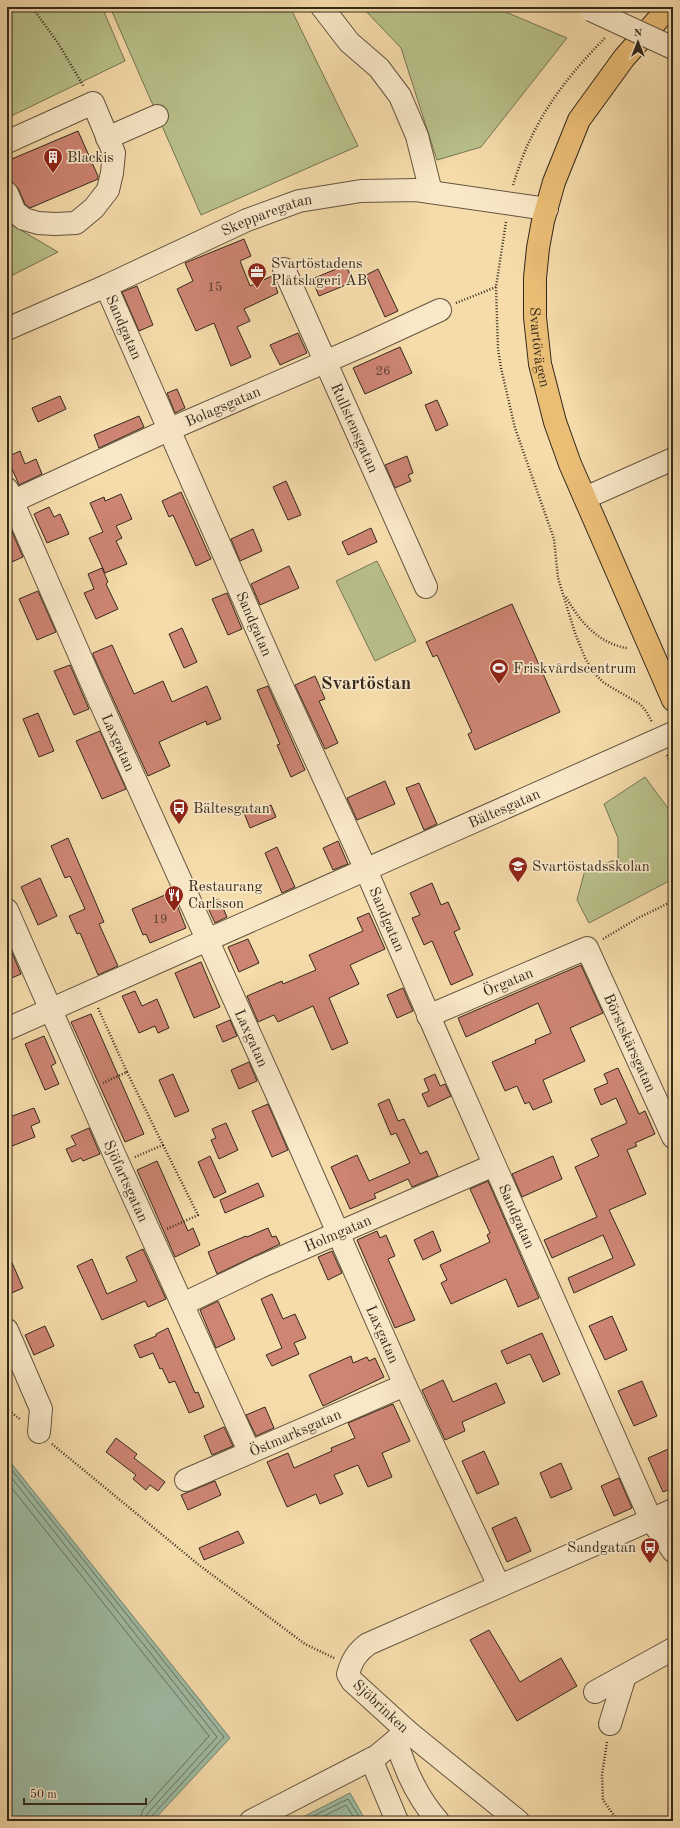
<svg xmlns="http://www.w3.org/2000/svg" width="680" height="1828" font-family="'Old Standard TT',serif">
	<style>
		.green { fill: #b9c18b; stroke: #767554 }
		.water { fill: #9ebca4; stroke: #73816e }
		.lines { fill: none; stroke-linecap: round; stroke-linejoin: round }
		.shore { stroke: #687260; stroke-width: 1 }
		.building { fill: #ce8573; stroke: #33291d }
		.minor-casing { stroke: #645640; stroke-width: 24 }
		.major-casing { stroke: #33291d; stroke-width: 24 }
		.path { stroke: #33291d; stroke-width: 2.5; stroke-dasharray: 1 2; stroke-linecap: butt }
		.minor { stroke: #f9e8c8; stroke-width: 22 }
		.major { stroke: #ebbe76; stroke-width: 22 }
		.minor-bridge-casing { stroke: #645640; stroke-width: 24; stroke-linecap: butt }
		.minor-bridge { stroke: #f9e8c8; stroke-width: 22 }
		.labels { text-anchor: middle; stroke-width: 3.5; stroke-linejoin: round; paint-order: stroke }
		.number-label { font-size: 13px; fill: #5a4032 }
		.poi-label { font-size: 15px; fill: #33291d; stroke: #f9e8c8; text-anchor: start }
		.street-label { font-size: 15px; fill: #33291d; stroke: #f9e8c8 }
		.district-label { font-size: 19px; font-weight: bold; fill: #33291d; stroke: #f9e8c8 }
	</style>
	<rect width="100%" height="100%" fill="#f6dcab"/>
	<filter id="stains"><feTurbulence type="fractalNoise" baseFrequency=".005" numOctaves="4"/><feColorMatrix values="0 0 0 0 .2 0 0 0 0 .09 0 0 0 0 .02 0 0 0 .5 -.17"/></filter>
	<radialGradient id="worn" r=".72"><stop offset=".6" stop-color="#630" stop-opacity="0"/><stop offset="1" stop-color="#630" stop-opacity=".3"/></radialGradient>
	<path class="green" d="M7,7H102L125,61L7,118Z
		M110,7H290L358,146L201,215Z
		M362,7H494L567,38L481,147L437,160L401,48Z
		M7,222L58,252L7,278Z
		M377,561L416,641L375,661L336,581Z
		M645,777L673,815V879L589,923L577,900L585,870L618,859V838L604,804Z"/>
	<path class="water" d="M7,1458L230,1738L153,1821H7Z
		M350,1793L366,1821H295Z"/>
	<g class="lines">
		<path class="shore" d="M7,1464L224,1737L151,1817L150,1821
			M7,1472L217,1737L147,1814L145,1821
			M7,1482L209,1736L143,1810L139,1821
			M303,1821L348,1799L362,1821
			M314,1821L346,1805L356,1821"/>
	</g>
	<path class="building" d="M78,131L98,176V179L30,208L25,204L18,188L12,182L7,170V161Z
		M244,239L251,256L240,261L250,286L272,276L278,293L244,309L250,321L237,327L251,357L231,366L214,323L196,331L177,289L193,281L185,263Z
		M346,265L353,282L319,296L312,279Z
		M378,269L398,311L385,317L366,275Z
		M137,286L153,325L139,331L122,292Z
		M298,333L307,353L280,365L270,345Z
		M400,347L412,373L365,394L353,368Z
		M177,389L185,408L175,413L167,393Z
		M60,396L66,409L38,422L32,408Z
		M437,400L448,425L436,431L425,405Z
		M139,416L144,427L99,448L94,435Z
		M20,451L25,464L36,459L42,474L19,485L7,457Z
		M407,456L413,473L408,475L411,481L395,488L385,465Z
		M286,481L301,515L288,520L273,487Z
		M181,492L211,559L196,566L173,515L169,517L162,501Z
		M121,494L132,519L116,526L122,538L116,541L127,564L105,573L89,538L103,532L90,503L104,497L105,501Z
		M49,507L54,517L60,514L69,534L47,543L34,514Z
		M7,520L23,557L7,564Z
		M371,528L377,542L348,555L342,542Z
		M253,529L262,551L240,561L231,539Z
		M289,566L299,588L260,605L251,584Z
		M102,568L108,582L106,584L118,609L96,619L84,593L94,589L88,574Z
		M38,591L56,632L37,640L19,599Z
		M227,593L242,629L228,635L212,599Z
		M512,604L560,712L475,750L468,734L472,732L437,655L433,657L426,642Z
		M182,628L197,662L184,668L169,634Z
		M112,645L134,694L163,681L172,702L207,686L221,719L207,725L206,721L159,742L170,766L148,776L93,655V653Z
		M70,665L89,709L74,715L54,671Z
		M315,676L325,699L319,701L338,743L325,749L295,685Z
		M268,686L305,770L291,777L277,745L280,744L257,690Z
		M38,713L54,751L39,757L23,719Z
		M100,731L126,789L102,799L76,741Z
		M385,781L395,804L357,820L347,798Z
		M419,783L437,824L424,830L406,788Z
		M271,805L276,817L250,828L244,813L260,806L261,809Z
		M68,838L104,922L99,924L118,966L98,975L80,933L77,934L69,916L85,909L70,876L65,878L51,846Z
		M338,841L348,864L333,870L323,848Z
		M277,847L295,887L282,893L265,853Z
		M40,878L57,916L38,925L21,887Z
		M432,883L441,905L448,902L460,929L454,932L473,975L451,985L432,941L424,945L412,918L420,915L410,893Z
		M172,892L186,928L150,943L146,934L143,935L132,909Z
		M219,899L227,917L215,923L206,904Z
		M369,913L385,949L350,965L359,984L329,998L348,1043L332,1050L313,1006L278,1022L274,1015L258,1022L247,996L282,981L283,984L316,970L309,955L363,931L357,918Z
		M248,939L259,963L239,972L228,947Z
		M7,941L21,974L7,980Z
		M201,962L220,1007L194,1018L175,973Z
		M581,965L603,1013L570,1028L585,1061L543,1080L552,1102L533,1110L529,1102L525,1104L517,1086L505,1091L492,1062L536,1043L535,1040L551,1033L538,1003L466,1037L458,1018Z
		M403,988L413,1011L397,1018L387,995Z
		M135,991L142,1006L157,999L169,1028L158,1033L155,1026L139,1033L122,996Z
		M91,1014L144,1134L125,1142L71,1022Z
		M230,1020L237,1036L223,1042L216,1026Z
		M44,1036L56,1063L51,1066L59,1084L45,1090L25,1044Z
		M249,1062L257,1081L239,1089L231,1070Z
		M618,1068L639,1114L645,1111L655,1134L635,1143L637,1146L627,1150L646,1194L609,1210L635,1265L574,1293L568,1278L613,1258L603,1235L552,1258L544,1240L597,1217L575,1167L599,1156L591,1139L627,1123L616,1098L601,1105L594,1089L608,1083L604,1074Z
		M173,1074L189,1111L175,1117L159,1080Z
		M435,1074L440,1086L445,1084L451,1096L428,1107L422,1094L429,1091L424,1079Z
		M389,1099L398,1121L404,1119L420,1154L427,1151L438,1176L412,1187L408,1179L374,1194L376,1198L350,1209L331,1167L357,1155L369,1181L410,1163L396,1133L391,1135L378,1104Z
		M268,1104L288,1150L272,1157L252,1111Z
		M34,1108L40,1122L31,1126L35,1137L7,1148V1118Z
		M226,1123L238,1150L219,1159L211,1140L216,1138L212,1129Z
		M89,1128L100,1154L83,1161L81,1158L72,1162L66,1149L76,1145L71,1136Z
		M210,1156L226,1192L214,1198L198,1162Z
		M553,1156L562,1179L522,1197L512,1174Z
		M157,1161L188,1231L193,1228L200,1245L175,1257L137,1170Z
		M488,1181L539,1298L518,1307L506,1279L451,1304L441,1283L447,1280L440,1265L490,1242L487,1235L490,1233L470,1189Z
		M258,1183L264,1196L225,1213L220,1200Z
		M268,1228L272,1237L276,1236L280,1244L217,1274L208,1252L246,1236L247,1237Z
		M377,1231L380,1238L386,1235L395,1256L388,1259L415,1320L395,1328L357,1240Z
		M433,1231L441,1251L423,1260L414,1240Z
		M143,1249L166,1299L148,1307L145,1301L102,1320L77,1266L92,1259L107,1294L137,1281L126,1257Z
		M7,1251L23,1288L7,1295Z
		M332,1251L342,1273L328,1280L318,1257Z
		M272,1294L283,1319L295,1314L306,1338L294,1343L299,1354L272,1366L266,1355L282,1348L261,1299Z
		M218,1301L235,1339L216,1348L200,1310Z
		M612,1316L627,1350L605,1360L589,1326Z
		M45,1326L54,1346L34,1355L25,1335Z
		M168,1328L195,1393L198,1392L204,1407L189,1413L175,1381L169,1383L162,1368L160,1369L153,1353L140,1358L134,1345L156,1336V1334Z
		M542,1333L560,1374L543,1382L530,1354L507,1364L501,1351Z
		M351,1356L353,1363L367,1357L369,1361L375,1358L384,1377L323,1406L309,1375Z
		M443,1380L453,1402L496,1383L505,1403L462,1422L465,1431L445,1440L422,1390Z
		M642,1381L657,1416L634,1426L618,1391Z
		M393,1404L410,1441L382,1453L392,1477L368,1487L358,1465L334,1475L343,1494L320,1504L316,1494L287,1507L267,1462L288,1453L294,1468L332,1451L331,1448L355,1438L348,1423Z
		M265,1407L274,1428L256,1436L246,1415Z
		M224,1427L233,1446L212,1455L204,1436Z
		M116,1438L137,1454L134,1458L165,1482L158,1491L150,1485L146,1490L133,1479L136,1475L106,1452Z
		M673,1447V1488L663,1492L648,1458Z
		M484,1451L499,1484L477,1494L462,1461Z
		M561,1463L572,1489L551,1498L540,1473Z
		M619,1478L632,1508L614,1516L601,1486Z
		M215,1481L221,1495L188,1510L181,1495Z
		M516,1517L531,1551L507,1562L492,1528Z
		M238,1531L244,1543L204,1560L199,1548Z
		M489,1630L520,1682L561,1658L577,1686L517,1721L470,1640Z"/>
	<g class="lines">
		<defs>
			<g id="minor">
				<path d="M322,7L349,42L379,68L400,96L417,136L431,192"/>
				<path d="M107,138L157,116"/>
				<path d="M7,142L93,103L114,153L112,173L108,190L94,208L76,223L55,224L38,223L24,219L15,212L7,193"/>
				<path id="s1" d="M284,269L426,587"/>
				<path id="s2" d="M106,286L280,682L366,870L435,1030L651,1520L673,1551"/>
				<path id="s3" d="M7,329L106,286L247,220L299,201L361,191L416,190L547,209"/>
				<path id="s4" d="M7,489L97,695L280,1101L405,1385L499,1586"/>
				<path d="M585,498L673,459"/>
				<path id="s5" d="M7,504L168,430L364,345L440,310"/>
				<path id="s6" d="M7,910L115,1156L249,1451"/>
				<path id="s7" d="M428,1016L587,948L673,1137"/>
				<path id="s8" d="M7,1029L673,733"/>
				<path id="s9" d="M183,1304L260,1267L494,1165"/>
				<path d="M7,1330L41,1409L39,1432"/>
				<path id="s10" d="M186,1480L405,1385"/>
				<path d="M595,1692L673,1649"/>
				<path d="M610,1724L625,1676"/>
				<path d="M396,1740C405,1771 417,1797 438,1821"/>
				<path d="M371,1759L397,1821"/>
				<path d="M251,1821L377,1756L407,1731"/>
				<path d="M518,1821L407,1731L352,1681L348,1674C352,1660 357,1652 368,1644L673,1510"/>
			</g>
			<g id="major">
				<path id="s11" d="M669,7L624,58L579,120L554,182L543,221L538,248L535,278V317L540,364L555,422L570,464L673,700"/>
			</g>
		</defs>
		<use href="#minor" class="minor-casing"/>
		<use href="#major" class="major-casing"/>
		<path class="path" d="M32,7L58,43L84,87
			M513,185C518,170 523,154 530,140C548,101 576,67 606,37
			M506,222L496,287L498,349L501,368L515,428L554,539L558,578L575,633L585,658L594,673L604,683L640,704L646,711L652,722
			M456,303L496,287
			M566,597C579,621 599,644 627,648
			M667,755L673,770
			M603,939L638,918L673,901
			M98,1008L127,1072L103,1083
			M127,1072L163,1145L135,1157
			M163,1145L198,1215L167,1229
			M7,1409L21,1420
			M52,1444L199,1565L305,1644L334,1658
			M607,1742L602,1775L603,1800L618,1821"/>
		<use href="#minor" class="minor"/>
		<use href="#major" class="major"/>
		<defs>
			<path id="minor-bridge" d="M591,10L673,48"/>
		</defs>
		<use href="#minor-bridge" class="minor-bridge-casing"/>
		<use href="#minor-bridge" class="minor-bridge"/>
	</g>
	<defs>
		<symbol id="building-pin" viewBox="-11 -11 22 30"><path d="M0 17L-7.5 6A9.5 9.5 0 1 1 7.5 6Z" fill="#8f2418" stroke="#f9e8c8"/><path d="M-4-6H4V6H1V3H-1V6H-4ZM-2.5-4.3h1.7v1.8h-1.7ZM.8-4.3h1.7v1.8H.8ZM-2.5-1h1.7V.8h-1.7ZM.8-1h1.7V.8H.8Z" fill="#fff"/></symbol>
		<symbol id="office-pin" viewBox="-11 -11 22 30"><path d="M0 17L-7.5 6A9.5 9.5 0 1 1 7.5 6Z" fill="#8f2418" stroke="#f9e8c8"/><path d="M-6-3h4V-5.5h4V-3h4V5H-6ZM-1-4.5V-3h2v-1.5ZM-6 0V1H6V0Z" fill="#fff"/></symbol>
		<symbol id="stadium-pin" viewBox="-11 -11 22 30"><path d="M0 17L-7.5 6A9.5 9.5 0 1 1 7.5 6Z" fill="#8f2418" stroke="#f9e8c8"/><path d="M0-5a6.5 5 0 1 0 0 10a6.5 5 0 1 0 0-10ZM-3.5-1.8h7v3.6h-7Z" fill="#fff"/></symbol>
		<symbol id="bus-pin" viewBox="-11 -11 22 30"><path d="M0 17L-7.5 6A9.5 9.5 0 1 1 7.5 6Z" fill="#8f2418" stroke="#f9e8c8"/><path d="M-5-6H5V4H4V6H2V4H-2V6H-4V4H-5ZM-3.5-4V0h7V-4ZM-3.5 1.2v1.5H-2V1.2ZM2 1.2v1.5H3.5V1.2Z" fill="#fff"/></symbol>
		<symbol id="school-pin" viewBox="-11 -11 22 30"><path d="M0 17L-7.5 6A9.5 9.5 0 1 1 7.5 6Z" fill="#8f2418" stroke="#f9e8c8"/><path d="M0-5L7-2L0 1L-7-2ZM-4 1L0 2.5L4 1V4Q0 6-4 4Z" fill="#fff"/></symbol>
		<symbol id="restaurant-pin" viewBox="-11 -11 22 30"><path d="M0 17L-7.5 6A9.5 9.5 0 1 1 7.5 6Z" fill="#8f2418" stroke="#f9e8c8"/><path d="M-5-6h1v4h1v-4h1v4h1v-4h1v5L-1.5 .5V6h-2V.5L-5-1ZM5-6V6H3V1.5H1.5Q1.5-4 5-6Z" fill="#fff"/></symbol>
	</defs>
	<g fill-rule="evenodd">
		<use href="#building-pin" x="42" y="146" width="22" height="30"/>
		<use href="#office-pin" x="246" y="261" width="22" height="30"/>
		<use href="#stadium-pin" x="488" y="657" width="22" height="30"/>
		<use href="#bus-pin" x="168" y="797" width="22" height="30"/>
		<use href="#school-pin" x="507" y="855" width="22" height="30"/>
		<use href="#restaurant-pin" x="163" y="884" width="22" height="30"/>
		<use href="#bus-pin" x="639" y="1536" width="22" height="30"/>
	</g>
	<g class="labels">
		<g class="number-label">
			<text x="215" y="291">15</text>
			<text x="383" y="375">26</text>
			<text x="160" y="923">19</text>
		</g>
		<g class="poi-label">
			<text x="67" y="162">Blackis</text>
			<text x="271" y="268">Svartöstadens<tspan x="271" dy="17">Plåtslageri AB</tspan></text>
			<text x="513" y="673">Friskvårdscentrum</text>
			<text x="193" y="813">Bältesgatan</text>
			<text x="532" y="871">Svartöstadsskolan</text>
			<text x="188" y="891">Restaurang<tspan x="188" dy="17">Carlsson</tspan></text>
			<text x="636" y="1552" text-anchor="end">Sandgatan</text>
		</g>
		<g class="street-label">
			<text dy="5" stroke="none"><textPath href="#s3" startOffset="284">Skepparegatan</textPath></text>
			<text dy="5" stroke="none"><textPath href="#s2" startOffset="45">Sandgatan</textPath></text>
			<text dy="5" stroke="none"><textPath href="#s11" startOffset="379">Svartövägen</textPath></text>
			<text dy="5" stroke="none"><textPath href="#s5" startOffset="237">Bolagsgatan</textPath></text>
			<text dy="5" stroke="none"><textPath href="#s1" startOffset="174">Rullstensgatan</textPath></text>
			<text dy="5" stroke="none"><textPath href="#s2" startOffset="369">Sandgatan</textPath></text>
			<text dy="5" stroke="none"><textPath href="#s4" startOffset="277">Laxgatan</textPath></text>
			<text dy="5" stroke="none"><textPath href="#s8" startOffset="544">Bältesgatan</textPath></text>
			<text dy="5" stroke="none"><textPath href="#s2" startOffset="693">Sandgatan</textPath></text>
			<text dy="5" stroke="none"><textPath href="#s7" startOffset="87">Örgatan</textPath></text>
			<text dy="5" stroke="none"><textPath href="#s4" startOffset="601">Laxgatan</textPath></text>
			<text dy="5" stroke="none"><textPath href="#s7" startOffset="277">Börstskärsgatan</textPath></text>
			<text dy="5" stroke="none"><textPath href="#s6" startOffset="296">Sjöfartsgatan</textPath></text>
			<text dy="5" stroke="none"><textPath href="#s2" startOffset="1017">Sandgatan</textPath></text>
			<text dy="5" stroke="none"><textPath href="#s9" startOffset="170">Holmgatan</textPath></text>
			<text dy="5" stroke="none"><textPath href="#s4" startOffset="925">Laxgatan</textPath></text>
			<text dy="5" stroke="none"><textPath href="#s10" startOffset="119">Östmarksgatan</textPath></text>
			<text transform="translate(381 1706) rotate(43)" y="5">Sjöbrinken</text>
		</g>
		<g class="district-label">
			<text x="366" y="689">Svartöstan</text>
		</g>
	</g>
	<rect width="680" height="1828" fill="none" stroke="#f6dcab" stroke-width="24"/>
	<rect x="8" y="8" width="664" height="1812" fill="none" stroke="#33291d" stroke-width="2"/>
	<rect x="12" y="12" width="656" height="1804" fill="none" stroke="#33291d"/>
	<g transform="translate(638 42)" stroke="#f9e8c8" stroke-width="3" paint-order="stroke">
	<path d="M0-3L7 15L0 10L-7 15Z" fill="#33291d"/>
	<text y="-6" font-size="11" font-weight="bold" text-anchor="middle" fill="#33291d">N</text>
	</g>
	<path d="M24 1798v6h122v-6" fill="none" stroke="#33291d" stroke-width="2"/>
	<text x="30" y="1798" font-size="12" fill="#33291d" stroke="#f9e8c8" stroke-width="3" paint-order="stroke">50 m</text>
	<rect width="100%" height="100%" filter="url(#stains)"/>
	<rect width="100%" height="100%" fill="url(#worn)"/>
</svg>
